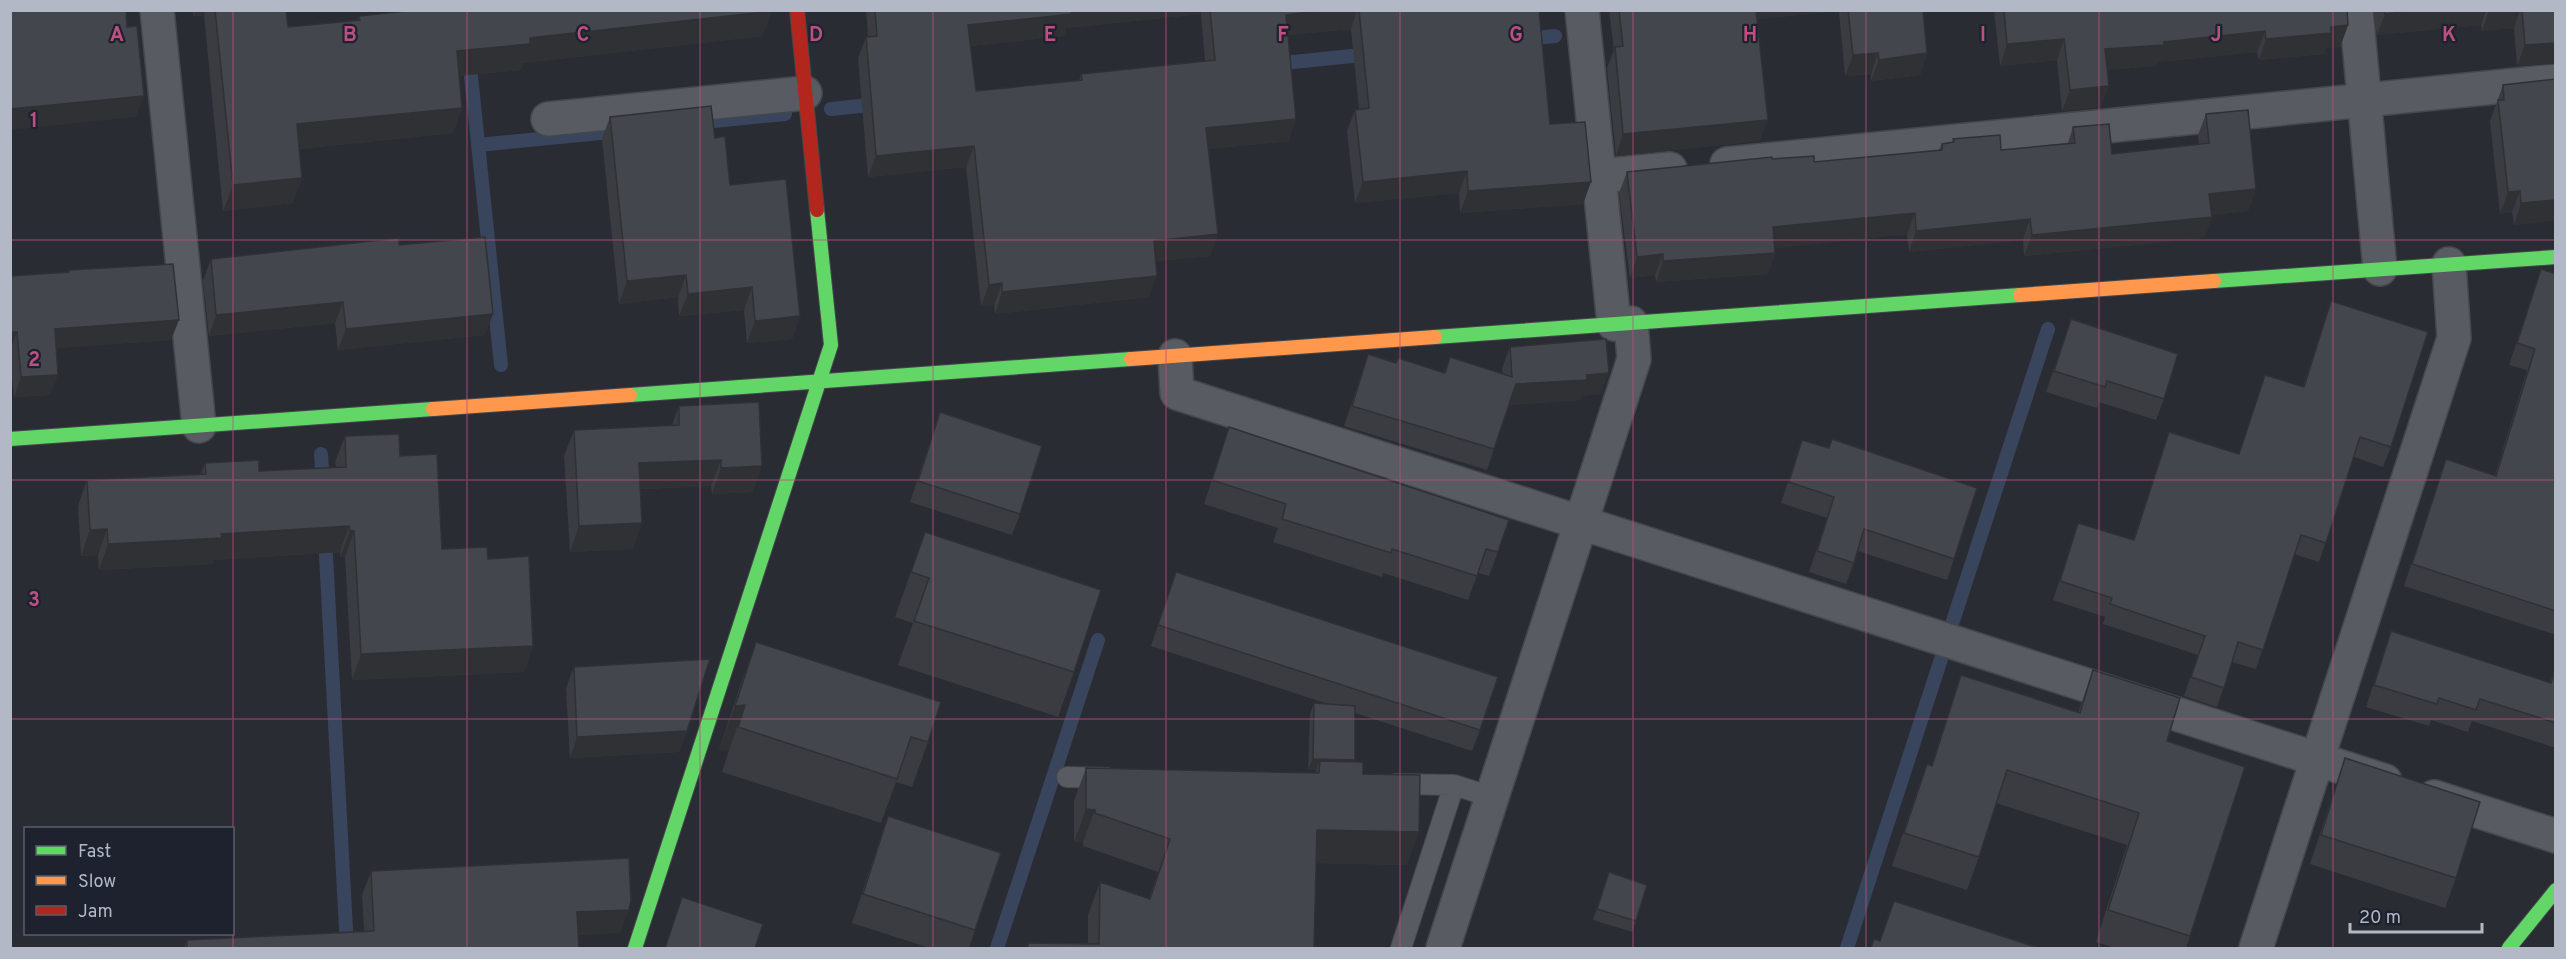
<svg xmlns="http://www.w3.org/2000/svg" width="2566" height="959" font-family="Overpass,sans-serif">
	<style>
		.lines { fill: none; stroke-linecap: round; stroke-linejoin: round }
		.stream { stroke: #39455c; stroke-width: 14 }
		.lane-casing { stroke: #44474c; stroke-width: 22 }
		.street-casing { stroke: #44474c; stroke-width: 36 }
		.fast-casing { stroke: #44474c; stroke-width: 16 }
		.slow-casing { stroke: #44474c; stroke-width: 16 }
		.jam-casing { stroke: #44474c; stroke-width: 16 }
		.lane { stroke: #585b62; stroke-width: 20 }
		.street { stroke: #585b62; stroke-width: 33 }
		.fast { stroke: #63d668; stroke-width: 14 }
		.slow { stroke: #ff974d; stroke-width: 14 }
		.jam { stroke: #b3261e; stroke-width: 14 }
		.wall { fill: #3a3c41; fill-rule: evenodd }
		.shaded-wall { fill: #2f3135 }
		.building { fill: #43464c; stroke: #2f3135; stroke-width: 1.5 }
		.grid { fill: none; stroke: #bc5080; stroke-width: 1.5; stroke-opacity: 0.55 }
		.grid-label { font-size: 20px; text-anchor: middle; font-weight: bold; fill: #bc5080; stroke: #1d222e; stroke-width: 4.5; stroke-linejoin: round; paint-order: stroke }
	</style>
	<rect width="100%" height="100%" fill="#292c33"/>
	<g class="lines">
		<path class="stream" d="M1525,39L1555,36
			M469,57L501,365
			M1274,64L1371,54
			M831,109L879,104
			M694,123L785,114
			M478,145L622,131
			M321,454L323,484
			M325,537L347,948
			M1953,621L2048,329
			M997,948L1098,640
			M1847,948L1941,659"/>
		<defs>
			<path id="lane" d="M1067,777L1107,778
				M1395,784L1454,785L1492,797
				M1401,948L1454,785"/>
			<path id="street" d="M157,10L199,426
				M1582,10L1614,324
				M2356,10L2380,269
				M548,119L805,93
				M1727,164L2556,81
				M1599,176L1670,169
				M1175,356L1177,393L2385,781
				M2434,797L2556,836
				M1443,948L1634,359L1631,323
				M2256,948L2454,338L2449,264"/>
			<path id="fast" d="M2214,281L2556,257
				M1435,337L2020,295
				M630,395L1131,359
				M10,439L433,409
				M635,948L831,345L817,210
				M2509,948L2556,890"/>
			<path id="slow" d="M2020,295L2214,281
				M1131,359L1435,337
				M433,409L630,395"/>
			<path id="jam" d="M797,10L817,210"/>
		</defs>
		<use href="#lane" class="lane-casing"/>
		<use href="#street" class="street-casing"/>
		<use href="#fast" class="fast-casing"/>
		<use href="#slow" class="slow-casing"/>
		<use href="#jam" class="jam-casing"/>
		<use href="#lane" class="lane"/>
		<use href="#street" class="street"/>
		<use href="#fast" class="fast"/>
		<use href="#slow" class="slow"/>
		<use href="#jam" class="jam"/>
	</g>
	<path class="wall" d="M193,10H286L288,27L357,21L359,16L763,36L523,63L521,70L459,76L462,108L453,133L299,149L293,203L223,211L204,15L193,16Z
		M866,10H1539L1550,124L1583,204L1460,213L1459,193L1355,203L1347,131L1355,110L1359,109L1351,29L1288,35L1289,141L1209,149L1218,234L1210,256L1156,261L1149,297L995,314L994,305L981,306L966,167L868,177L858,58L866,37H868ZM1201,14L1205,61L1081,74L1079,81L976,91L971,46L1064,36L1066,28Z
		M1609,10H1926L1923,11L1927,53L1920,75L1871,81V74L1845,76L1839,11L1757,19L1760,141L1616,156L1607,68L1614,50Z
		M1994,10H2347L2348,25L2340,47L2326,48L2324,54L2259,60L2257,52L2158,62L2156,66L2107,70L2101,107L2062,111L2057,60L2000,66Z
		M2373,10H2556L2517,66L2514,28L2482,31L2481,25L2377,35Z
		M2556,79V220L2514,225L2512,212L2500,214L2490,121L2503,85Z
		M2206,114L2256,189L2248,211L2211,215L2212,217L2204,238L2024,256L2023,240L1909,252L1907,234L1775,248V253L1768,274L1656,282L1655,275L1630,278L1619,193L1627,172L1772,159L1814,162L1939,150L1942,144L1952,142L1953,139L2001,150L2068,143L2073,127L2112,154L2199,144L2198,135Z
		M610,117L715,138L730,185L800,316L792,339L747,343L744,310L679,316L678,297L619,304L602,139Z
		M399,245L485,335L338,350L335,323L209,336L203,281L211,259Z
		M2541,269L2556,274V635L2404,586L2446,459L2495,475L2527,370L2509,365Z
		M69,270L171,340L56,348L50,395L14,397L10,360V276L68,272Z
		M2331,301L2391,447L2383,467L2354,457L2319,562L2294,554L2256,669L2232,662L2217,707L2184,696L2198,655L2103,624L2105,617L2053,600L2078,523L2133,540L2169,432L2239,454L2265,375L2303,387Z
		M2071,319L2164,399L2156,420L2099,402L2097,408L2046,392Z
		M1510,347L1601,394L1581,396L1580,400L1509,405L1487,470L1344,426L1368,354L1396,363L1444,372L1450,357L1503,374L1502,368Z
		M679,406L753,492L712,494L711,486L641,489L633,549L570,552L564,456L574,430L672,425Z
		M940,412L1020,514L1012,535L910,502Z
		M1229,427L1498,552L1489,576L1478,573L1468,600L1383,573L1382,577L1273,542L1278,528L1204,504Z
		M345,436L400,456L442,549L488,559L533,646L524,672L352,680L345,557H340V552L214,560L212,564L99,570L98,555L81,556L78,506L87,480L201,474L205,463L259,471L336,468L335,462Z
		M1802,440L1954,559L1947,580L1858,551L1846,584L1809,572L1827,518L1781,503Z
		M925,532L1074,672L1058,717L898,665L913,623L895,617Z
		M1176,572L1480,730L1472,751L1355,713L1354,762L1363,774L1407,865L1316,863L1314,948H1026L1028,943L1088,944V915L1100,882L1149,898L1158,872L1083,846V842H1074V801L1086,768L1316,773V770H1308L1310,714L1314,703L1328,704L1151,646Z
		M2391,631L2550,683L2556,666V748L2472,721L2468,732L2431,720L2429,726L2366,707Z
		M756,642L928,742L912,787L896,782L881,823L722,772L729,750H719L740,686Z
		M574,667L687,731L679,752L570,758L566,688Z
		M2093,670L2167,741L2190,936L2186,948H2116L2096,942L2127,845L1996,803L1979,857L1967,890L1892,866L1915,797L1927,764L1931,766L1950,708L1961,675L2078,713Z
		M2345,758L2456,878L2445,908L2310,864L2335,788Z
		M888,816L975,930L969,948H930L852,923L878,845Z
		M371,871L620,933L364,931L362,895Z
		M1609,872L1636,921L1632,932L1593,920Z
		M187,940V948H184Z"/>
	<path class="shaded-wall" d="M195,10H205L204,15L193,16Z
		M1070,10H1203L1201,14L1066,28L1064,36L961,47L968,25Z
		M1328,10H1357L1351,29L1278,36L1286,15Z
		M1752,10H1839V11L1752,20Z
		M2418,10H2486L2481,25L2377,35L2385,14Z
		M2489,10H2520L2514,28L2482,31Z
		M772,11L763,36L523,63L521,70L447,77L457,51L530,38Z
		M2348,25L2340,47L2326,48L2324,54L2259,60L2266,39L2331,27Z
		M2265,31L2257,52L2158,62L2156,66L2097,71L2105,49L2164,42Z
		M2064,39L2057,60L2000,66L2007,44Z
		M2556,43V64L2517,66L2525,45Z
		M1878,53L1871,74L1845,76L1853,55Z
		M1927,53L1920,75L1871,81L1879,60Z
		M2109,86L2101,107L2062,111L2070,90Z
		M144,96L136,117L10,130V109Z
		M462,108L453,133L287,150L297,124Z
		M1296,119L1289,141L1199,150L1206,128Z
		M1768,120L1760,141L1616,156L1623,134Z
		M974,146L966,167L868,177L876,156Z
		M1467,171L1459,193L1355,203L1363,182Z
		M302,178L293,203L223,211L233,185Z
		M1591,182L1583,204L1460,213L1468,191Z
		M2256,189L2248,211L2202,216L2209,194Z
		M2520,191L2512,212L2500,214L2508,192Z
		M2556,200V220L2514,225L2521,203Z
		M1915,213L1907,234L1765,249L1773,227Z
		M2212,217L2204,238L2024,256L2032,235Z
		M2030,219L2023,240L1909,252L1916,231Z
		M1218,234L1210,256L1146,262L1154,241Z
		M1775,253L1768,274L1656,282L1663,261Z
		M1663,254L1655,275L1630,278L1637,257Z
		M686,275L678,297L619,304L627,281Z
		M1157,276L1149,297L995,314L1002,292Z
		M1002,283L994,305L981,306L989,285Z
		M752,287L744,310L679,316L688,294Z
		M343,302L335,323L209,336L216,315Z
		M493,314L485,335L338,350L346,329Z
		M800,316L792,339L747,343L755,321Z
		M179,320L171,340L48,349L55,329Z
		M10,332H17L10,350Z
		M1609,373L1601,394L1581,396L1580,400L1508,405L1516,384Z
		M58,375L50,395L14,397L21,377Z
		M721,460L711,486L630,489L639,463Z
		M762,466L753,492L712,494L721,468Z
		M642,523L633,549L570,552L579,526Z
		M349,526L340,552L214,560L212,564L99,570L108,544L221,534Z
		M107,529L98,555L81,556L90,530Z
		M350,531H354L345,557H340Z
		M533,646L524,672L352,680L361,654Z
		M745,705L729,750H719L735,706Z
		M687,731L679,752L570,758L577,737Z
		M1313,759L1355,760L1351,771L1320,761L1316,770H1308Z
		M1086,809L1095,810L1083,842H1074Z
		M1317,830L1419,832L1407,865L1305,863Z
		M629,910L620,933L568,936L577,912Z"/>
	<path class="building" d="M10,10H126L127,27L137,26L144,96L10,109Z
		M215,10H286L288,27L360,20L359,16L416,10L772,11L530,38V44L457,51L462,108L297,124L302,178L233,185Z
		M875,10H1071L1072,14L968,25L976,91L1082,80L1081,74L1215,60L1210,10H1328L1286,15L1296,119L1206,128L1218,234L1154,241L1157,276L1002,292V283L989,285L974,146L876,156L866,37L877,36Z
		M1359,10H1539L1550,124L1585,122L1591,182L1468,191L1467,171L1363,182L1355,110L1369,108Z
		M1619,10H1756L1768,120L1623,134L1615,47L1623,46Z
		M1848,10H1923L1927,53L1879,60L1878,53L1853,55Z
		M2004,10H2347L2348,25L2331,27V33L2266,39L2265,31L2164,42V45L2105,49L2109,86L2070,90L2064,39L2007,44Z
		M2384,10H2418L2385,14Z
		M2522,10H2556V43L2525,45Z
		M2556,79V200L2521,203L2520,191L2508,192L2498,100H2504L2503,85Z
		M711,106L715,138L725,136L730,185L786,179L800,316L755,321L752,287L688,294L686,275L627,281L610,117Z
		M2248,110L2256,189L2209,194L2212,217L2032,235L2030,219L1916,231L1915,213L1773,227L1775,253L1663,261V254L1637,257L1627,172L1772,157V159L1814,156V162L1942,150V144L1954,142L1953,139L2000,135L2001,150L2075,143L2073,127L2109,124L2112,154L2209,143L2206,114Z
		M485,237L493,314L346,329L343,302L216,315L211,259L399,238V245Z
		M173,264L179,320L55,329L58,375L21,377L17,332H10V276L69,272V270Z
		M2541,269L2556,274V611L2412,564L2446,459L2496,476L2535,349L2517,343Z
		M2331,301L2428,332L2391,447L2360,437L2326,543L2301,535L2263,650L2238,642L2224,688L2191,677L2205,636L2110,604L2112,598L2060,581L2078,523L2134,540L2169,432L2239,454L2265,375L2304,387Z
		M2071,319L2178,354L2164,399L2107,381L2105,387L2054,371Z
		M1606,339L1609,373L1587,375V380L1516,384L1494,449L1352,406L1368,354L1396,363L1398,358L1445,373L1450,357L1512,377L1510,347Z
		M759,402L762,466L721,468V460L639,463L642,523L579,526L574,430L679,425V406Z
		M940,412L1042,446L1020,514L918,481Z
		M1229,427L1509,520L1498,552L1486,549L1477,576L1392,549L1391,553L1282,519L1286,504L1212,480Z
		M399,434L400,456L437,454L442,549L487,547L488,559L529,556L533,646L361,654L354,531H350L349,526L221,534L222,538L108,544L107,529L90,530L87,480L206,474L205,463L259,460V471L346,467L345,436Z
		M1832,439L1977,488L1954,559L1864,529L1854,563L1817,551L1834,497L1789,482L1802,440L1829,448Z
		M925,532L1101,590L1074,672L914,621L929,578L911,572Z
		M1176,572L1498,677L1480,730L1158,625Z
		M2391,631L2551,683L2556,669V723L2480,699L2476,710L2439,698L2437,704L2374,685Z
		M756,642L941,702L928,742L911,737L897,779L738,727L745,705L735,706Z
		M710,659L687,731L577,737L574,667Z
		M2093,670L2180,698L2167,741L2245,767L2190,936L2108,910L2139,813L2007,770L1979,857L1904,833L1927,764L1932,766L1961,675L2080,713Z
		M1314,703L1355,706V760L1313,759Z
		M2345,758L2480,802L2456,878L2321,835Z
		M1320,761L1363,762V774L1420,775L1419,832L1317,830L1314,948H1028V943L1099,944L1100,882L1150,899L1170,839L1095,813V810L1086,809V768L1319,773Z
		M888,816L1001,853L975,930L863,894Z
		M629,858L631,901L629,910L577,912L579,948H187V940L374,931L371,871Z
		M1609,872L1647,885L1636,921L1597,909Z
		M682,897L763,924L755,948H756H665Z
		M1894,901L2039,948H1871L1874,939L1880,941Z
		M111,947V948H70Z"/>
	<path class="grid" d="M233,10V948M467,10V948M700,10V948M933,10V948M1166,10V948M1400,10V948M1633,10V948M1866,10V948M2099,10V948M2333,10V948M10,240H2556M10,480H2556M10,719H2556"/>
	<g class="grid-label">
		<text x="117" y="41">A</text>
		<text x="350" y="41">B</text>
		<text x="583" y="41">C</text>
		<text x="816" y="41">D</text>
		<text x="1050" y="41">E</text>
		<text x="1283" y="41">F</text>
		<text x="1516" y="41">G</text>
		<text x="1750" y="41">H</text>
		<text x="1983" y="41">I</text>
		<text x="2216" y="41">J</text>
		<text x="2449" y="41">K</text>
		<text x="34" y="127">1</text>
		<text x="34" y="366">2</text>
		<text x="34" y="606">3</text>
	</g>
	<rect width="2566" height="959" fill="none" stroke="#b2b8c5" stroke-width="24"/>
	<rect x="24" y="827" width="210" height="108" fill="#1d222e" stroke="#595e6a" stroke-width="1.5"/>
	<rect x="36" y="846" width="30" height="9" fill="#63d668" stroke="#595e6a" stroke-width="1.5"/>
	<text x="78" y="857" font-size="18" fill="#b2b8c5">Fast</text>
	<rect x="36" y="876" width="30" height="9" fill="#ff974d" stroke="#595e6a" stroke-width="1.5"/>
	<text x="78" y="887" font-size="18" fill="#b2b8c5">Slow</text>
	<rect x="36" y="906" width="30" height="9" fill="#b3261e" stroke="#595e6a" stroke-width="1.5"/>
	<text x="78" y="917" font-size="18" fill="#b2b8c5">Jam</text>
	<path d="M2350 923v9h132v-9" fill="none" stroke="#b2b8c5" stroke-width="3"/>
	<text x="2359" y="923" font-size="18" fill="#b2b8c5" stroke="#1d222e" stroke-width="4.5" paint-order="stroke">20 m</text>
</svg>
